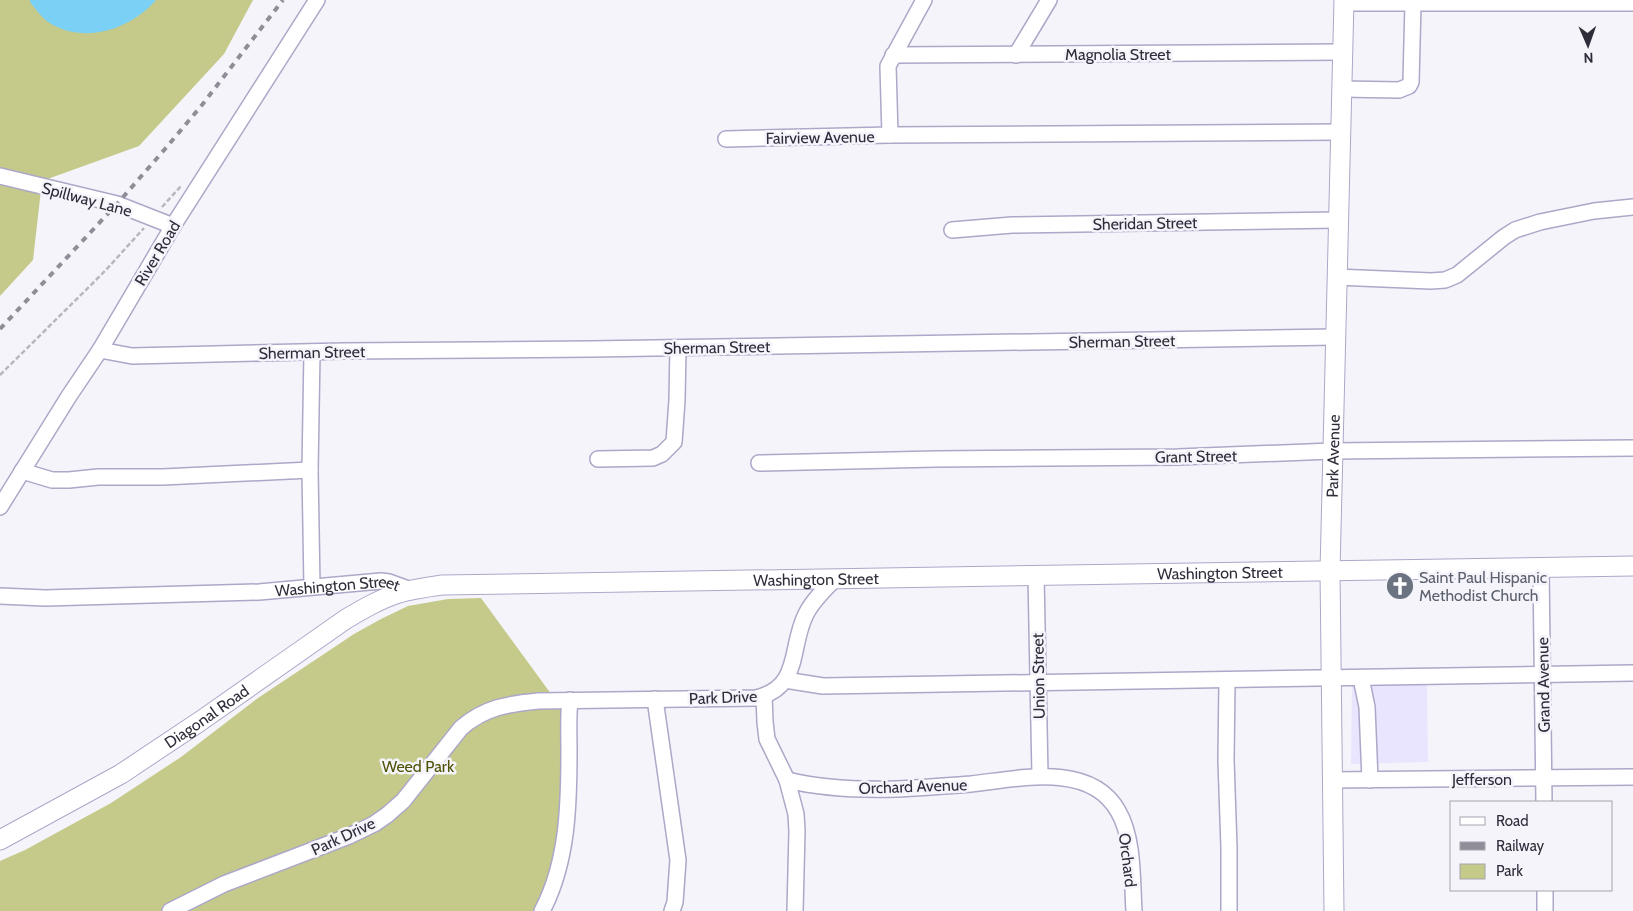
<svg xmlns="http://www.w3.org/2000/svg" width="1633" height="911" font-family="Cabin,sans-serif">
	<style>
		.built { fill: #e9e5fe }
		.green { fill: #c5ca8a }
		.water { fill: #7bd0f6 }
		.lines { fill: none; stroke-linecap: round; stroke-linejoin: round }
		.minor-casing { stroke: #ada7c8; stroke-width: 18 }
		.major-casing { stroke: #ada7c8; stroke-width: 21 }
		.path { stroke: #b8b6bf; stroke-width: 2.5; stroke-dasharray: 5 2.5; stroke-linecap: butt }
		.minor { stroke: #fff; stroke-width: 15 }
		.major { stroke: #fff; stroke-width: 19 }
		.rail { stroke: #8f8d97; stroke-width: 4; stroke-dasharray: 6 6; stroke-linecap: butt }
		.labels { text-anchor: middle; stroke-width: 5; stroke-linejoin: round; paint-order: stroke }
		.street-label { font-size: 16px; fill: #302d3a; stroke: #f5f4fb }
		.worship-label { font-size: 16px; fill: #5b616d; stroke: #f5f4fb; text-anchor: start }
		.park-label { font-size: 16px; fill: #505305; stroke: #f5f4fb }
	</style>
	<rect width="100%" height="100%" fill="#f5f4fb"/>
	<path class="built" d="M1352,683L1427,684L1428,762L1351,764Z"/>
	<path class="green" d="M0,0H253L224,54L139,146L42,181L33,260L0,296Z
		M481,598L565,713L562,827L546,887L534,911H0V861L25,850L111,803L181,757L258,698L354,634L381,619L408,606L448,599Z"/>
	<path class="water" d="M30,0H156C130,30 83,45 48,22C41,17 35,8 30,2Z"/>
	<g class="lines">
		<defs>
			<g id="minor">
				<path d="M1344,3H1633"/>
				<path d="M893,55L1342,52"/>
				<path d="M1016,55L1049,0"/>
				<path d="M1341,89L1399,90L1409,86L1411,82L1413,3"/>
				<path d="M890,135L1340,132"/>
				<path d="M726,139L890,135L888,66L924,0"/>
				<path d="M0,176L117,204L173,226"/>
				<path d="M952,230L1012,225L1338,220"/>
				<path d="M1336,277L1431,281L1445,280L1457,275L1504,237L1515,230L1540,222L1594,211L1633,207"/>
				<path d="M100,350L132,356L344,351L591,349L1335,337"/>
				<path d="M312,352L310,470L312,587"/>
				<path d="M598,459L653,458L662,454L674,442L677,400L678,348"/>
				<path d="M759,463L936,459L1178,457L1332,451L1633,448"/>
				<path d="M22,471L52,480H69L98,477H163L310,470"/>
				<path d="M0,507L69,396L100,350L173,226L317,0"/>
				<path d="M1541,568L1544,802"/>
				<path d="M1036,575L1040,776"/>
				<path id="s1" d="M0,596L45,598L259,592L381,581L389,582L411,590"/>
				<path d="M1361,678L1367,707L1370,780"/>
				<path d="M785,680L823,686L1633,673"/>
				<path d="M1227,680L1226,760L1229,848V911"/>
				<path d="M764,696L765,722L767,739L787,780L796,814L797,831L795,911"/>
				<path d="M655,699L678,860L675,902L672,911"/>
				<path d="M787,780C820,788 861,790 896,789C921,788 946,786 971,784C1017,779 1090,761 1118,811C1134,838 1132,880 1134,911"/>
				<path d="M1332,780L1633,777"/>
				<path d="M1545,890V911"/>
				<path d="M170,911L224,884L349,836L374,824L387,815L403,801L461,728C485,707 508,704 538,701L756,698C802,687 789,647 806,614C813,600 825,589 836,578"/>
				<path d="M542,911C568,862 569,804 569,750C569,733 568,717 570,700"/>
			</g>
			<g id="major">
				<path id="s2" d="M0,840L121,774L199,722L346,619C363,609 380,599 399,593C413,589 428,587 442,585L1633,566"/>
				<path id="s3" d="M1334,911L1330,571L1344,0"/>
			</g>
		</defs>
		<use href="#minor" class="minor-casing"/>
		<use href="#major" class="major-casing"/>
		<path class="path" d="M162,207L182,185
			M0,375L105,271L144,228"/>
		<use href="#minor" class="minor"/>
		<use href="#major" class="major"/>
		<path class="rail" d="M0,329L117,204L165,149L202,105L283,0"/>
	</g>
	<defs>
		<symbol id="church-disc" viewBox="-11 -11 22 22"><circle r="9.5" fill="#6b7280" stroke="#f5f4fb"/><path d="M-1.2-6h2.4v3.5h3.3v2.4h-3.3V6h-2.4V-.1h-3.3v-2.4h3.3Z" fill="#fff"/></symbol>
	</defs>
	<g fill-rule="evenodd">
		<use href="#church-disc" x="1384" y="570" width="32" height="32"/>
	</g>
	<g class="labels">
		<g class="street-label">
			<text x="1118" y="60">Magnolia Street</text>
			<text transform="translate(820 137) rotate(-1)" y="6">Fairview Avenue</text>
			<text transform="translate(87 199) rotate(15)" y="6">Spillway Lane</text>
			<text transform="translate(1145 223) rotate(-1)" y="6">Sheridan Street</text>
			<text transform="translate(157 253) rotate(-59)" y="6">River Road</text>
			<text transform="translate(1122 341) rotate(-1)" y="6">Sherman Street</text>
			<text transform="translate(717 347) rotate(-1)" y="6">Sherman Street</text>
			<text transform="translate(312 352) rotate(-1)" y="6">Sherman Street</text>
			<text dy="6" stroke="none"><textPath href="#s3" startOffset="455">Park Avenue</textPath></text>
			<text transform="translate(1196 456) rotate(-1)" y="6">Grant Street</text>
			<text dy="6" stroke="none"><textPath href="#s2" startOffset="1292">Washington Street</textPath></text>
			<text dy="6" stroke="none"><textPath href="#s2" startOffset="888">Washington Street</textPath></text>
			<text dy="6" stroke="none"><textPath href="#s1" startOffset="338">Washington Street</textPath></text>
			<text transform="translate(1038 676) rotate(-91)" y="6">Union Street</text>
			<text transform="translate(1543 685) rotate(-91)" y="6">Grand Avenue</text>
			<text transform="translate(723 697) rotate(-2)" y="6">Park Drive</text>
			<text dy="6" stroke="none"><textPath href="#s2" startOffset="241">Diagonal Road</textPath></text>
			<text x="1482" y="785">Jefferson</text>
			<text transform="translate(913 786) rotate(-2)" y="6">Orchard Avenue</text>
			<text transform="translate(343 836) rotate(-25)" y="6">Park Drive</text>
			<text transform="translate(1128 860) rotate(83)" y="6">Orchard</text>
		</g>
		<g class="worship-label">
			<text x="1419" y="583">Saint Paul Hispanic<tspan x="1419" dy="18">Methodist Church</tspan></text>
		</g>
		<g class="park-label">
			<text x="418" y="772">Weed Park</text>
		</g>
	</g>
	<rect x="1450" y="801" width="162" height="90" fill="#f5f4fb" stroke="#a6a4ae"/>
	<rect x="1460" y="817" width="25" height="8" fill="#ffffff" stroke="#a6a4ae"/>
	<text x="1496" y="826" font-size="15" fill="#302d3a">Road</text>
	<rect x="1460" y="842" width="25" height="8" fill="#8f8d97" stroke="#a6a4ae"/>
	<text x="1496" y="851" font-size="15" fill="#302d3a">Railway</text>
	<rect x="1460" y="864" width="25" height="15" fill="#c5ca8a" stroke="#a6a4ae"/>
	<text x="1496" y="876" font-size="15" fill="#302d3a">Park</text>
	<g transform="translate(1588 45) rotate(178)" stroke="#f5f4fb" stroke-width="4" paint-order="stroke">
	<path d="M0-4L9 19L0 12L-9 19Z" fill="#302d3a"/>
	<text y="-8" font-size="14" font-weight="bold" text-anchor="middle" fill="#302d3a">N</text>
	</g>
</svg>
